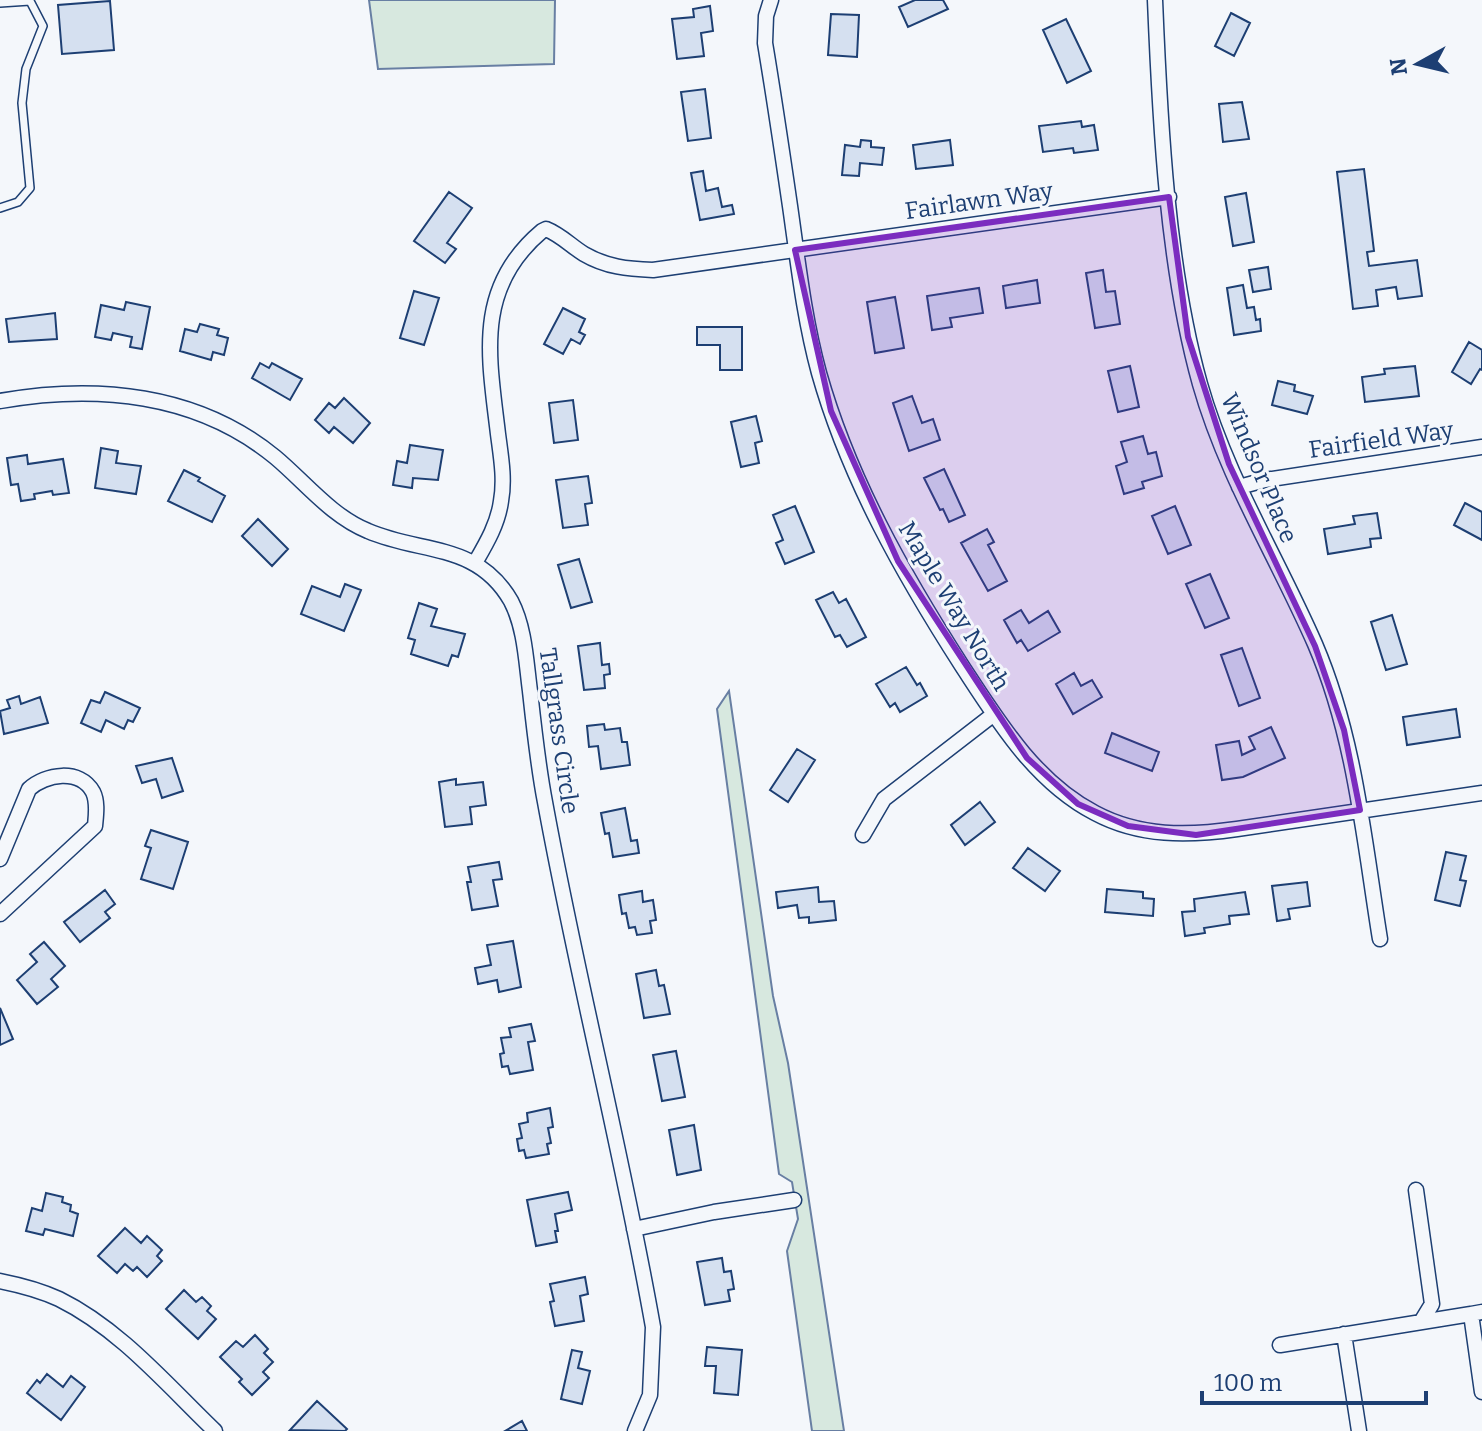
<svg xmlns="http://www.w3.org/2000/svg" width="1482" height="1431" font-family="Bitter,serif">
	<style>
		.green { fill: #d7e8df; stroke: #687fa3; stroke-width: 2 }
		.building { fill: #d5e0f0; stroke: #1d3f73; stroke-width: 2 }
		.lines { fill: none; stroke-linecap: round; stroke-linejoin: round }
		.lane-casing { stroke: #1d3f73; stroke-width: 10 }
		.street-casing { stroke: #1d3f73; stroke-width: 17 }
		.lane { stroke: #f4f7fb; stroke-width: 7 }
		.street { stroke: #f4f7fb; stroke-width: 14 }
		.marked { fill: #7b2cbf; fill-opacity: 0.2; stroke: #7b2cbf; stroke-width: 6; stroke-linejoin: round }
		.labels { text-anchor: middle; stroke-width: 6; stroke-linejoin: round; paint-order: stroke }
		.street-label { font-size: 24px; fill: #1d3f73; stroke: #f4f7fb }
	</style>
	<rect width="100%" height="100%" fill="#f4f7fb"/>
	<path class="green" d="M369,0H555L554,64L378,69Z
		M729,691L773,996L788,1063L844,1431H812L787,1251L798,1219L792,1182L779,1174L717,709Z"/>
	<path class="building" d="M915,0H943L948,9L908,27L899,7Z
		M110,1L114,50L62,54L58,5Z
		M710,6L713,31L701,33L704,56L677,59L672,19L694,17L693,9Z
		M1231,13L1250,23L1234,56L1215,46Z
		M831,14L859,15L857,57L828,55Z
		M1066,19L1091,71L1067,83L1043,30Z
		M705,89L711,138L688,141L681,92Z
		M1242,102L1249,139L1223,142L1219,104Z
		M1081,121L1082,127L1094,125L1098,150L1074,153L1073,148L1043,152L1039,126Z
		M861,140L871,141V147L884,148L882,165L860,163L859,176L842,175L845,145L860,147Z
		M950,140L953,165L916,169L913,145Z
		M1364,169L1374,251L1367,252L1369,266L1417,260L1422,296L1398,299L1396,287L1376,290L1378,306L1353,309L1337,172Z
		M703,171L706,191L718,188L722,207L732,205L734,214L700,220L691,173Z
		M449,192L472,208L447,243L456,249L445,263L414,241Z
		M1246,193L1254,242L1233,246L1225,197Z
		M1268,267L1271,289L1253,292L1249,270Z
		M1103,270L1106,292L1115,291L1120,324L1095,328L1086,273Z
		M1037,280L1040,303L1006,308L1003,286Z
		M1243,285L1247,308L1254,307L1256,320L1260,319L1261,331L1234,335L1227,288Z
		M979,288L983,313L950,318L952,327L932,330L927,296Z
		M414,291L439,298L424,345L400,338Z
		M895,297L904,348L875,353L867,302Z
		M126,302L150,307L142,349L130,347L132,337L113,333L111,340L95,337L101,305L124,310Z
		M563,308L585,319L579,332L585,335L580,344L571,339L563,354L544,344Z
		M55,313L57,339L9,342L6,319Z
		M200,324L219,329L217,335L228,338L224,355L213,352L211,360L180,351L185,329L197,332Z
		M697,327H742V370H720V345H697Z
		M1469,342L1482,350V370L1480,369L1471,384L1452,372Z
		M260,363L269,368L272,363L302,379L290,400L252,378Z
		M1130,366L1139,407L1118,412L1108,371Z
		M1415,366L1419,396L1365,402L1362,377L1385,374L1384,369Z
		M1278,381L1295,385L1294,391L1313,396L1307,414L1272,405Z
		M912,396L922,423L933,419L940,440L909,451L893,403Z
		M344,398L370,423L353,443L334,427L329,433L315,420L329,403L335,408Z
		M573,400L578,440L554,443L549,403Z
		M756,416L762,441L755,443L759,463L741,467L731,422Z
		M1143,436L1148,454L1156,452L1162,476L1142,482L1144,488L1124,494L1116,466L1127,462L1121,442Z
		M410,445L443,450L438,480L413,478L412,488L393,485L397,461L407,463Z
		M101,448L118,451L116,463L141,466L136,494L95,488Z
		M27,455L28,464L63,459L69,493L53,495L52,491L34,494L35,499L21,501L18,484L11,485L7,458Z
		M944,469L965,515L949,522L943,509L940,510L924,478Z
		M184,470L200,478L198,481L225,496L212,522L168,501Z
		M588,476L592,503L585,504L588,525L563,528L556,480Z
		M1465,503L1482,512V540L1454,525Z
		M795,506L814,552L785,564L776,543L783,540L773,515Z
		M1175,506L1191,545L1168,554L1152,516Z
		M1377,513L1381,538L1370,539L1371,547L1328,554L1324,529L1355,524L1353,516Z
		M258,519L288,549L272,566L242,536Z
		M987,529L994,542L988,545L1007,581L988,591L961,543Z
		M579,559L592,602L571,608L558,565Z
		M1210,574L1229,618L1205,628L1186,584Z
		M345,584L361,590L344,631L301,614L312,586L340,597Z
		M833,592L839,603L846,599L866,637L847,647L840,635L835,637L816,600Z
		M419,603L437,609L431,626L465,634L458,657L452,655L448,666L411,654L415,640L408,638Z
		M1021,610L1029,623L1048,611L1060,632L1028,651L1021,640L1017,643L1004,620Z
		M1392,615L1407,664L1386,670L1371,622Z
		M600,643L602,665L609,664L610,674L604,675L605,688L584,690L578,646Z
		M1242,648L1260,698L1239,706L1221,655Z
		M906,667L917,685L920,683L927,696L900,712L895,703L890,707L876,684Z
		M1074,673L1081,686L1092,680L1102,697L1073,714L1056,684Z
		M105,692L140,708L133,722L128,720L124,729L106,720L101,732L81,723L91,700L100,703Z
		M19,696L21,704L40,697L48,723L4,734L0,711L10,708L7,700Z
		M1456,709L1460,737L1407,745L1403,717Z
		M604,724L605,730L620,728L622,742H627L630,765L601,769L598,746L589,747L587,726Z
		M1271,727L1285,758L1243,777L1222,780L1216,745L1239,741L1242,755L1255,749L1249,737Z
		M1112,733L1159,752L1152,771L1105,753Z
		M797,749L815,760L788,802L770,790Z
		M172,758L183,791L162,798L156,779L142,783L136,766Z
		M456,779V785L483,782L486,805L470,807L472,824L445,827L439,782Z
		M980,802L995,822L965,845L951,825Z
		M625,808L631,841L637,840L639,853L613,857L609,833L605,834L601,813Z
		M151,830L188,842L173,889L141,879L151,848L145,846Z
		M1028,848L1060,871L1045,891L1013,868Z
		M1446,852L1466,856L1460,880L1466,881L1460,906L1435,900Z
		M499,862L502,879L493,880L498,906L472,910L467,882H471L468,867Z
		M1307,882L1310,906L1288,909L1290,919L1277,921L1272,886Z
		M818,887L819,902L834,901L836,920L809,923V917L799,918L797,905L778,908L776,892Z
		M1107,889L1143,892V898L1154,899L1153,916L1105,912Z
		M105,890L115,904L105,912L110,918L80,942L64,922Z
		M642,891L643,902L653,900L656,920L650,921L652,933L637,935L635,927L629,928L626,913L622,914L619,895Z
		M1245,892L1249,914L1229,916L1230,924L1204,928L1205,933L1185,936L1182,912L1195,911L1194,899Z
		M513,941L521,987L499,992L497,980L478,984L475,968L491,965L487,945Z
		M44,942L65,966L51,979L58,987L37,1004L17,980L37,962L30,954Z
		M656,970L659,986L664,985L670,1014L644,1018L636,974Z
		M0,1008L13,1039L0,1045Z
		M531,1024L535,1041L528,1042L533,1070L510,1074L508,1066L502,1067L500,1054L504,1053L501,1038L511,1037L509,1028Z
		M676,1051L685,1097L662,1101L653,1055Z
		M550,1108L553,1127L548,1128L551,1143L547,1144L549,1154L526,1158L524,1150L519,1151L517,1139L522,1138L519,1124L528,1122L527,1113Z
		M694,1125L701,1170L677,1175L669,1130Z
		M568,1192L572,1210L555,1214L558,1231H555L557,1242L536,1246L527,1200Z
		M46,1193L63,1197L62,1202L71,1205L70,1211L78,1214L73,1236L45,1229L43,1235L26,1231L32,1208L42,1211Z
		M125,1228L141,1243L147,1236L162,1250L157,1256L162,1261L147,1277L137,1267L133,1271L125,1264L117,1273L98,1256Z
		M722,1258L724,1272L731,1271L734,1289L728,1290L730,1301L705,1305L697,1262Z
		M585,1277L588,1294L580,1296L584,1321L555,1326L550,1302L554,1301L550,1284Z
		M184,1290L196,1302L202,1297L211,1306L207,1311L216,1319L198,1339L166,1309Z
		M255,1335L268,1349L264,1353L273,1362L263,1372L269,1378L252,1395L239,1382L242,1379L220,1357L236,1341L243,1347Z
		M707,1347L742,1350L738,1395L714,1393L716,1366H705Z
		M572,1350L582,1352L578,1368L590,1371L582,1404L561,1399Z
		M47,1374L63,1387L71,1376L85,1387L61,1420L27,1393L37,1380L40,1383Z
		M317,1401L347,1429L345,1431L290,1430Z
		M522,1421L527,1431H505Z"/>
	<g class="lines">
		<defs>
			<path id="lane" d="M0,3L30,1L43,26L26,69L22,103L30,188L18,202L0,208"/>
			<path id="street" d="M771,0L766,16L765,43C774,97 782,151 790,206C798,262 804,318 819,373C849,479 903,574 962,666C998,721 1035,782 1095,813C1140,837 1188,836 1237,829L1482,793
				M1155,0C1160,123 1167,266 1200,384C1226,476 1277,557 1315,644C1355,737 1364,840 1380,939
				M0,401C96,384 197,393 275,457C305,482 331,516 368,531C421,554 477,542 511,601C525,628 526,661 530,691C534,728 538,766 545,802C577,978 622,1151 653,1327L650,1395L635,1431
				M1239,487L1265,480L1482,447
				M475,563C486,544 498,524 501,501C505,479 501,457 498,434C489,357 474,288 542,231L546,229C561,235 571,246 584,254C606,267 628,269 653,270L1169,197
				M863,835L884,799L994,714
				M0,859L29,789C45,774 80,768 93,792C98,802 96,815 95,826L0,914
				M1416,1190L1432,1304L1421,1322
				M634,1229L714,1212L794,1200
				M0,1281C20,1285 40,1290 59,1299C120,1329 167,1385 215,1431
				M1482,1312L1471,1314L1482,1392
				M1344,1334L1359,1431
				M1280,1345L1471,1314"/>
		</defs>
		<use href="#lane" class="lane-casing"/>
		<use href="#street" class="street-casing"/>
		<use href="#lane" class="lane"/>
		<use href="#street" class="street"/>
	</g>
	<path class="marked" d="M1169,197L1188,337L1229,464L1315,646L1344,730L1360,810L1196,835L1128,826L1078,804L1027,758L898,561L831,411L795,250Z"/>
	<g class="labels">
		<g class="street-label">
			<text transform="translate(979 201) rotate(-8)" y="8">Fairlawn Way</text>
			<text transform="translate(1381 440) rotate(-8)" y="8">Fairfield Way</text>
			<text transform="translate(1259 468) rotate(67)" y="8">Windsor Place</text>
			<text transform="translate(954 606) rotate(59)" y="8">Maple Way North</text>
			<text transform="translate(559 731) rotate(82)" y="8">Tallgrass Circle</text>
		</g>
	</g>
	<g transform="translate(1418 64) rotate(262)" stroke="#f4f7fb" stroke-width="6" paint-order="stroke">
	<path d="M0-6L14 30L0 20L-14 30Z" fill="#1d3f73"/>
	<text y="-12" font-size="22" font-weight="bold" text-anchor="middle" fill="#1d3f73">N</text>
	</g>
	<path d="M1202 1391v12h224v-12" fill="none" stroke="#1d3f73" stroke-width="4"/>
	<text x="1214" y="1391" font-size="24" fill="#1d3f73" stroke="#f4f7fb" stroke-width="6" paint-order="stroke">100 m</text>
</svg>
